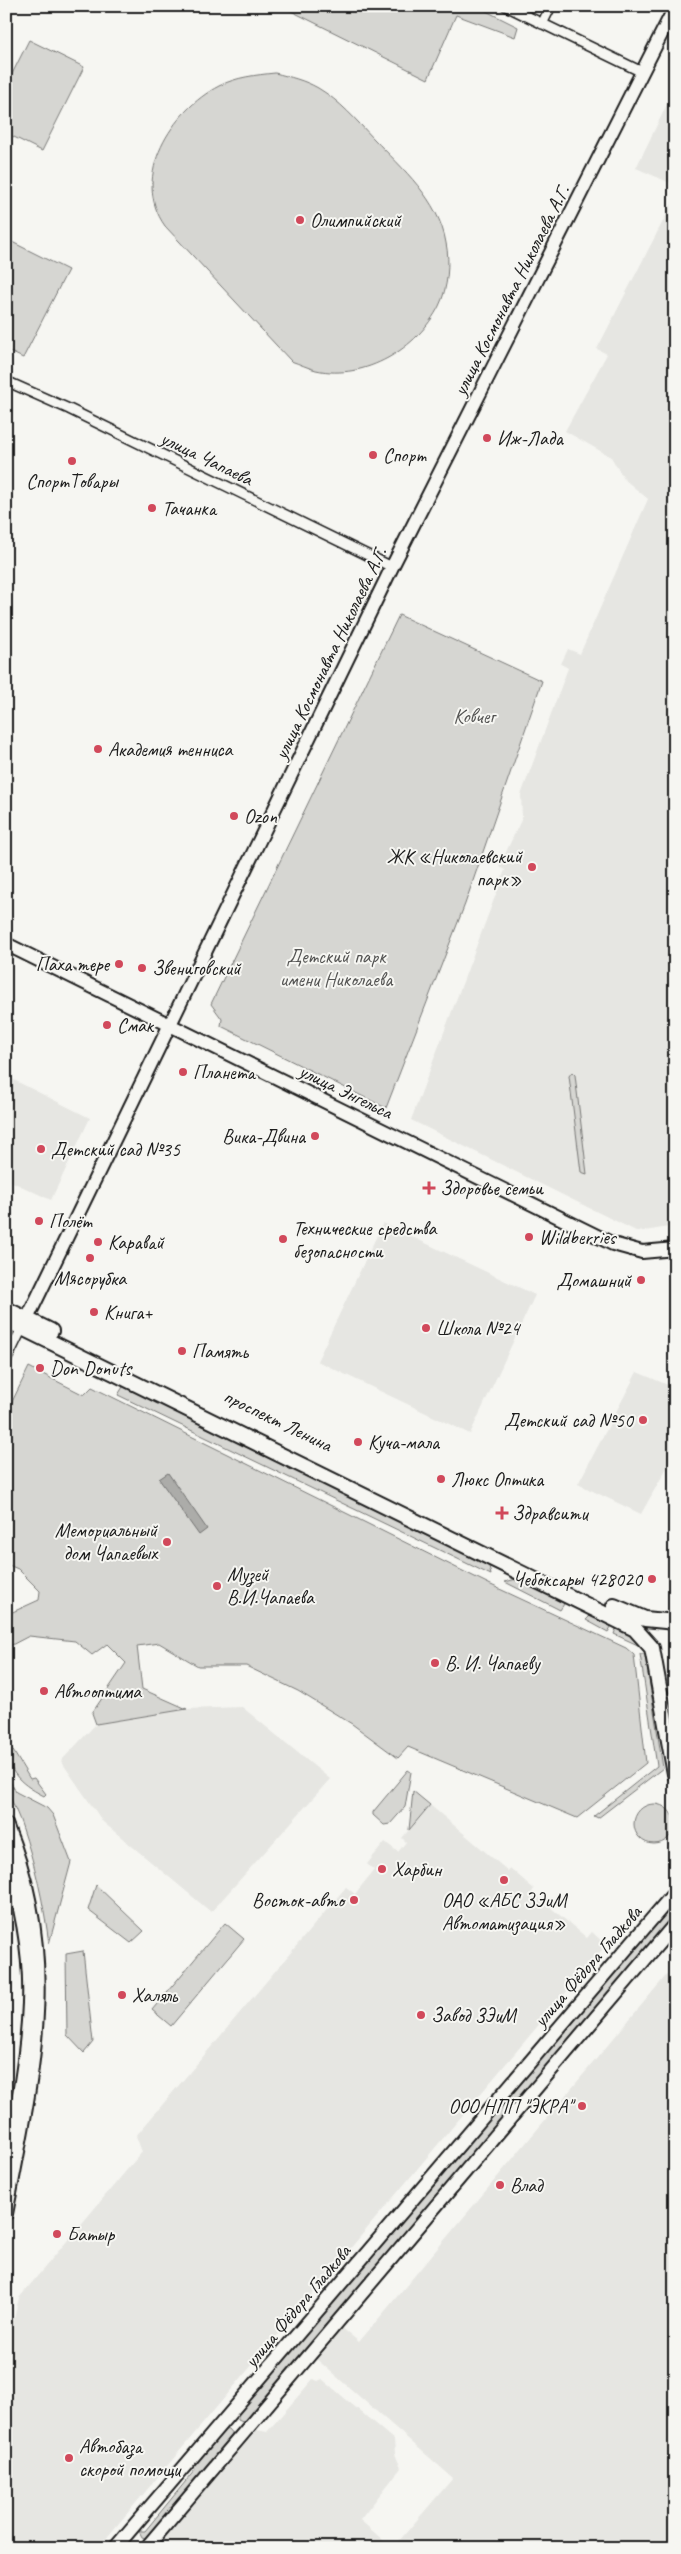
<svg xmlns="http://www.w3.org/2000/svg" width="681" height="2554" font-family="Caveat,sans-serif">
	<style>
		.built { fill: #e6e6e2 }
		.green { fill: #d6d6d2; stroke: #797977 }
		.water { fill: #acaca9; stroke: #727271 }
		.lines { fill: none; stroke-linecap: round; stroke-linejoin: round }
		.street-casing { stroke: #1c1c1c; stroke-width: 12 }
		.secondary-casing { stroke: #1c1c1c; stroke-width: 16 }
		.primary-casing { stroke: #1c1c1c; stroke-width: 18 }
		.street { stroke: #f6f6f2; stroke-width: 9 }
		.secondary { stroke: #f6f6f2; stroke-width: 12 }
		.primary { stroke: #f6f6f2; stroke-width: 14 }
		.poi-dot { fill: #d1495b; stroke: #f6f6f2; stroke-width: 2 }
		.labels { text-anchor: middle; stroke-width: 4; stroke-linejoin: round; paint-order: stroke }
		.poi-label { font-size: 20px; fill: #1c1c1c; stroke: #f6f6f2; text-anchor: start }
		.street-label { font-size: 20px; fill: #1c1c1c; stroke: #f6f6f2 }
		.park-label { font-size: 20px; fill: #545453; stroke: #f6f6f2 }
	</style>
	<rect width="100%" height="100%" fill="#f6f6f2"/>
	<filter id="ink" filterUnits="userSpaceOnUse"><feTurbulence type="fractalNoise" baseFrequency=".02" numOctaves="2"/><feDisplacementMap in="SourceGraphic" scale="10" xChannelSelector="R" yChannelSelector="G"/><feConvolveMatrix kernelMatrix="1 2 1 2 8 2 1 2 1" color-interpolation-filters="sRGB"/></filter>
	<g filter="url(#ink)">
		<path class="built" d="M675,88V185L636,168Z
			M675,198V1226L638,1232L411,1120L505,870L499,867L522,818L521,795L568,668L561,664L568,649L580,654L648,499L624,479L611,457L565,431L607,354L597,349Z
			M10,1078L90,1118L51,1200L6,1179V1087Z
			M383,1223L535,1295L470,1434L317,1361Z
			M637,1372L675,1388V1453L641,1514L578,1484Z
			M242,1707L330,1779L211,1912L103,1822L61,1761L96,1724L187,1709Z
			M430,1805L508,1871L510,1868L534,1889L532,1892L587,1938L592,1932L606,1945L98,2548H6V2349L19,2298L142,2152L136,2136L346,1887L355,1894L374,1870L367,1864L385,1842L398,1852L406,1842L402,1838Z
			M675,1965V2548H393L453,2478L314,2357L340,2326L359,2342Z
			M313,2379L318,2381L322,2379L394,2440L395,2454L401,2468L360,2520L392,2548H156L257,2430L267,2432Z"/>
		<path class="green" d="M281,6H476L518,27L515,37L456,15L428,79Z
			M29,40L84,67L42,151L6,133V86Z
			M275,73C290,77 304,80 318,88C340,101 356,120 374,139C402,168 439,200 446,243C450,262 448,288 439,306C418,348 365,381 316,370C308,368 300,364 291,361L165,226C130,177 172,110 219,86C236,77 256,75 275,73Z
			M6,239L68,270L23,358L6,350Z
			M399,615L542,681L465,904L386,1108L221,1026L222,1019L211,1004Z
			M572,1072L575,1075L587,1174L581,1172L569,1076Z
			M29,1367L84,1395L92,1387L491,1585L626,1648L634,1655L646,1763L577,1818L408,1747L398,1758L352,1724L298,1691L246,1666H198L159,1643L137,1646L142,1689L187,1709L96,1724L92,1713L126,1663L107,1644L92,1655L75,1641L29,1636L6,1648V1615L39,1600L40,1591L18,1569L6,1564V1414Z
			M124,1385L488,1562L491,1575L118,1395Z
			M524,1577L556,1592L564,1604L560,1610L505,1582Z
			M591,1615L602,1617L614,1622L608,1632L586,1620Z
			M618,1624L634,1632L642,1647L614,1634Z
			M640,1654H645L663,1768L598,1818L594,1816L657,1766Z
			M6,1739L30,1779L34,1778L46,1794L44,1796C17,1782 6,1770 6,1739Z
			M408,1770L411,1772L405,1807L390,1824L384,1825L373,1815V1812Z
			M6,1774L16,1792L47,1808L53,1815L71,1862L49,1944C44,1904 35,1864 22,1826C16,1808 6,1794 6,1774Z
			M413,1791L430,1805L409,1830Z
			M634 1824a20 20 0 1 1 40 0a20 20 0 1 1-40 0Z
			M96,1885L144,1931L131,1943L88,1910Z
			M675,1900V1919L247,2424L238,2420V2411Z
			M225,1923L244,1939L171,2026L152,2010Z
			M83,1951L93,2042L84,2053L67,2035L66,1954Z
			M224,2429L228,2430L234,2437L147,2539L142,2537L139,2531H145L195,2470L192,2464Z"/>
		<path class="water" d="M168,1473L207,1529L199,1535L159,1479Z"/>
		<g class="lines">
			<defs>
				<path id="street" d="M506,6L642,72
					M542,24L551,6
					M6,381L69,409L392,567
					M6,1361L22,1328"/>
				<path id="secondary" d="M6,944L613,1244L642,1252L675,1249
					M27,1319L392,567L675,7
					M6,1824C62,1958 32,2078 6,2214
					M6,1857C21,1904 31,1953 29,2003C27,2058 16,2112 6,2165
					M115,2548L675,1892
					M146,2548L675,1924"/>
				<path id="primary" d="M6,1309L51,1331
					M6,1320L635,1629L652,1648L675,1774
					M614,1606L645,1619L675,1622"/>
			</defs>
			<use href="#street" class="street-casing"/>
			<use href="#secondary" class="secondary-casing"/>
			<use href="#primary" class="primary-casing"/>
			<use href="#street" class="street"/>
			<use href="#secondary" class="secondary"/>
			<use href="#primary" class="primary"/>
		</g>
	</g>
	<g class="poi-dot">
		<circle cx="300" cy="220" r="5"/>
		<circle cx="487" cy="438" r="5"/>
		<circle cx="373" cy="455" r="5"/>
		<circle cx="72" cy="461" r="5"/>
		<circle cx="152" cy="508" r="5"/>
		<circle cx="98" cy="749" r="5"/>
		<circle cx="234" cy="816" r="5"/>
		<circle cx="532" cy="867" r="5"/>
		<circle cx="119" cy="964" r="5"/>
		<circle cx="142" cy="968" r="5"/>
		<circle cx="107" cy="1025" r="5"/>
		<circle cx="183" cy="1072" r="5"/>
		<circle cx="315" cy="1136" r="5"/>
		<circle cx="41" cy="1149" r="5"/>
		<path d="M426.5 1180.5h5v5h5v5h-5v5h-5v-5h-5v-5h5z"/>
		<circle cx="39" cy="1221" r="5"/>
		<circle cx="529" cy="1237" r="5"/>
		<circle cx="283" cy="1239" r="5"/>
		<circle cx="98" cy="1242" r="5"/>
		<circle cx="90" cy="1258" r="5"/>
		<circle cx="641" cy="1280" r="5"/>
		<circle cx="94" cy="1312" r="5"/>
		<circle cx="426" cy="1328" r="5"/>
		<circle cx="182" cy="1351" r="5"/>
		<circle cx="40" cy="1368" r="5"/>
		<circle cx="643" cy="1420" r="5"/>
		<circle cx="358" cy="1442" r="5"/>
		<circle cx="441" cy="1479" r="5"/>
		<path d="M499.5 1505.5h5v5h5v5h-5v5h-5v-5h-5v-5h5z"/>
		<circle cx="167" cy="1542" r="5"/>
		<circle cx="652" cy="1579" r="5"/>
		<circle cx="217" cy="1586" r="5"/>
		<circle cx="435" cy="1663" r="5"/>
		<circle cx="44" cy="1691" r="5"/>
		<circle cx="382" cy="1869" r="5"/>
		<circle cx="504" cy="1880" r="5"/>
		<circle cx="354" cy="1900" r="5"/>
		<circle cx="122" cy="1995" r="5"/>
		<circle cx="421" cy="2015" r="5"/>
		<circle cx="582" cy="2106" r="5"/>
		<circle cx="500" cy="2185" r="5"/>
		<circle cx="57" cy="2234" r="5"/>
		<circle cx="69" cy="2458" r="5"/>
	</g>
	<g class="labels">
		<g class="poi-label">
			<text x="310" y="227">Олимпийский</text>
			<text x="497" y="445">Иж-Лада</text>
			<text x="383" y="462">Спорт</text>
			<text x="72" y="488" text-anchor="middle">СпортТовары</text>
			<text x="162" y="515">Тачанка</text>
			<text x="108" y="756">Академия тенниса</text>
			<text x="244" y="823">Ozon</text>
			<text x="522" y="863" text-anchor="end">ЖК «Николаевский<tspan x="522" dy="23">парк»</tspan></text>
			<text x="109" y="971" text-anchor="end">Паха тере</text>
			<text x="152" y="975">Звениговский</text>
			<text x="117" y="1032">Смак</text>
			<text x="193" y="1079">Планета</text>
			<text x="305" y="1143" text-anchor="end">Вика-Двина</text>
			<text x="51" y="1156">Детский сад №35</text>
			<text x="440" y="1195">Здоровье семьи</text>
			<text x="49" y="1228">Полёт</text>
			<text x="293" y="1235">Технические средства<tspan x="293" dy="23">безопасности</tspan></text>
			<text x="539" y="1244">Wildberries</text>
			<text x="108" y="1249">Каравай</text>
			<text x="90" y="1285" text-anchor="middle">Мясорубка</text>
			<text x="631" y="1287" text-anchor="end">Домашний</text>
			<text x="104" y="1319">Книга+</text>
			<text x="436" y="1335">Школа №24</text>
			<text x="192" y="1358">Память</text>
			<text x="50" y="1375">Don Donuts</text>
			<text x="633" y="1427" text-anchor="end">Детский сад №50</text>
			<text x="368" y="1449">Куча-мала</text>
			<text x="451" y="1486">Люкс Оптика</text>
			<text x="512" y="1520">Здравсити</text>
			<text x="157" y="1537" text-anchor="end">Мемориальный<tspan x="157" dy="23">дом Чапаевых</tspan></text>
			<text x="227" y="1581">Музей<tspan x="227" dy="23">В.И.Чапаева</tspan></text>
			<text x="642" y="1586" text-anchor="end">Чебоксары 428020</text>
			<text x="445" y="1670">В. И. Чапаеву</text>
			<text x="54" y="1698">Автооптима</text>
			<text x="392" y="1876">Харбин</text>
			<text x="344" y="1907" text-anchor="end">Восток-авто</text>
			<text x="504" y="1907" text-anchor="middle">ОАО «АБС ЗЭиМ<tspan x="504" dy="23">Автоматизация»</tspan></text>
			<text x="132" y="2002">Халяль</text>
			<text x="431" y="2022">Завод ЗЭиМ</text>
			<text x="572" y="2113" text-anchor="end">ООО НПП "ЭКРА"</text>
			<text x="510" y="2192">Влад</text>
			<text x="67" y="2241">Батыр</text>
			<text x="79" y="2453">Автобаза<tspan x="79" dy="23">скорой помощи</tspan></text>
		</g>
		<g class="street-label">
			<text transform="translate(511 290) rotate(-63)" y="7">улица Космонавта Николаева А.Г.</text>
			<text transform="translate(207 458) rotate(26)" y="7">улица Чапаева</text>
			<text transform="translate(330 653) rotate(-64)" y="7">улица Космонавта Николаева А.Г.</text>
			<text transform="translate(346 1091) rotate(26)" y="7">улица Энгельса</text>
			<text transform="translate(278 1420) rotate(26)" y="7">проспект Ленина</text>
			<text transform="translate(587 1966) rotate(-49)" y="7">улица Фёдора Гладкова</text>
			<text transform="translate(297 2306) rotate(-50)" y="7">улица Фёдора Гладкова</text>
		</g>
		<g class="park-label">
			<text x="474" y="723">Ковчег</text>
			<text x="336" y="963">Детский парк<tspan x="336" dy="23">имени Николаева</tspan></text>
		</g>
	</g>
	<rect width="681" height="2554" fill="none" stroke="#f6f6f2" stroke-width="25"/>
	<rect x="12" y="12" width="656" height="2529" fill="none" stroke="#1c1c1c" stroke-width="2" filter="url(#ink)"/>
</svg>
